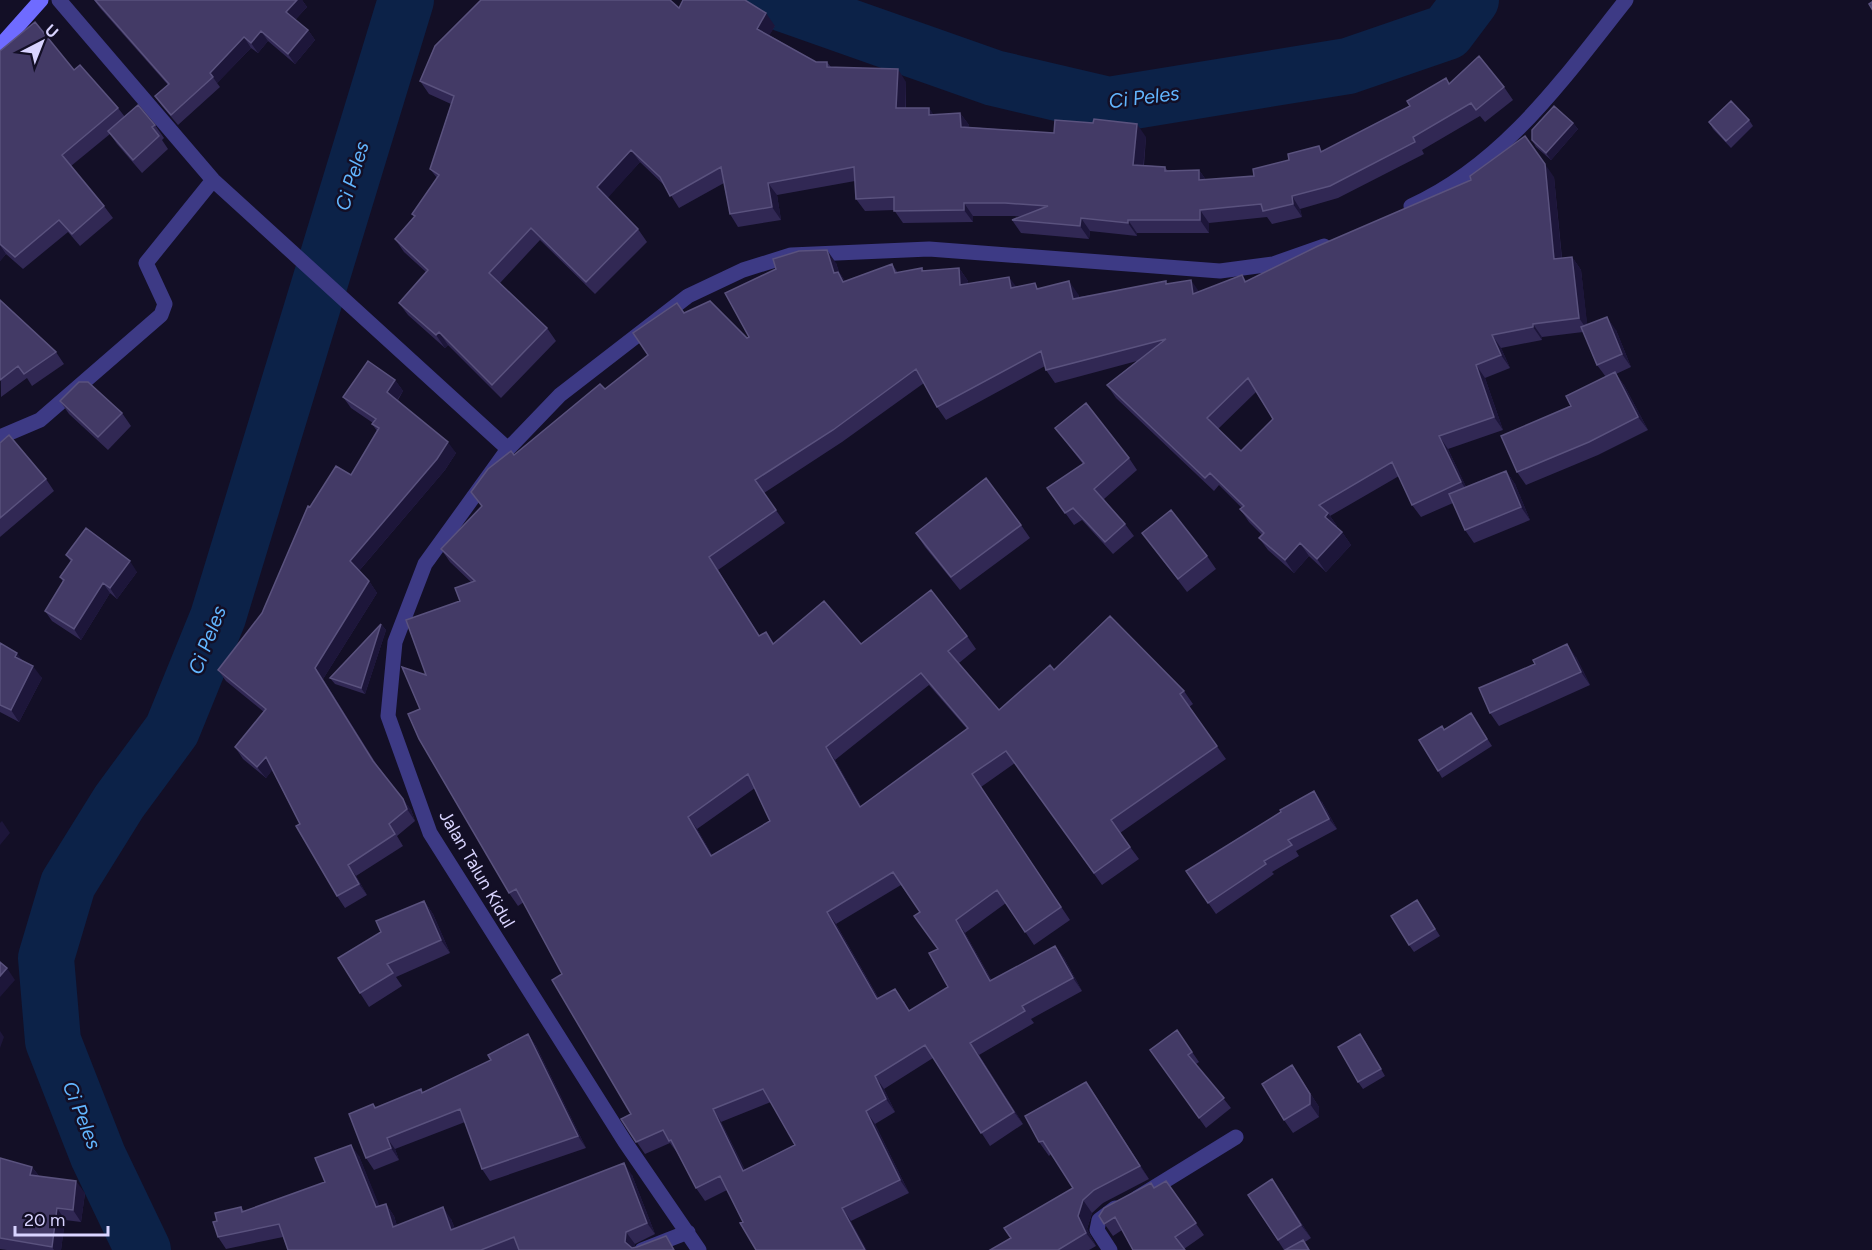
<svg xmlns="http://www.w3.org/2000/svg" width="1872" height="1250" font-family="Figtree,sans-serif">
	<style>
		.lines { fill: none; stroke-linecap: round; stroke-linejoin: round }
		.river { stroke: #0c2248; stroke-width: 56 }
		.street { stroke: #3d3a85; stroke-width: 15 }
		.secondary { stroke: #6f6bff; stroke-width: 15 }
		.wall { fill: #312854; fill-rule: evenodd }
		.shaded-wall { fill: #1d163a }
		.building { fill: #433a66; stroke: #5a527e; stroke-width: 1.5; fill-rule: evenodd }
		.labels { text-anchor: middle; stroke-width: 5; stroke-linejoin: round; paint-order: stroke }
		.street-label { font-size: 18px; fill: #d9d4ff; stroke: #130f26 }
		.water-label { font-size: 20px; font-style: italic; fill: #62b6ff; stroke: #130f26 }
	</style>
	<rect width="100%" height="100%" fill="#130f26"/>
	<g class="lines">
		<path class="river" d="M773,0L994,78L1109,105L1348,66L1447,32L1471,0
			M143,1250L98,1156L53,1041L46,958L68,884L119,802L172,730L218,617L406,0"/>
		<path class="street" d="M59,0L213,180L508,449
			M1411,206C1504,164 1564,78 1626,0
			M0,437L40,420L161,315L165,304L146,263L213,180
			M1137,1198L1236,1137
			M642,1250L688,1232
			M699,1250L625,1142L430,833L388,716L395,642L425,564L508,449L560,395L688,296L743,270L791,255L929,249L1220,271L1273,264L1324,246
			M1110,1250L1097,1230L1099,1220L1115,1208"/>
		<path class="secondary" d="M0,46L41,0"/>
	</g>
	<path class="wall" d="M94,0H302L307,7L295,20L308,30L315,40L295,64L268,41L258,53L251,48L217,83L220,87L178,125L162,106L155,96L168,85L100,8Z
		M679,8L775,26L769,35L816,62H827L831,67L906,82V108H929L933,115L960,113L969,125V127L1054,133L1146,137L1144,165L1165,167L1168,171L1199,170L1206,180L1254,176L1323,151L1410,106L1446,78L1449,83L1504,87L1513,100L1485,122L1480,116L1422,150L1424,154L1338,198L1300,209L1302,217L1272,224L1267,217L1209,223V233H1137V236L1090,231L1089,239L1021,233L1012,220L1022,217L1014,216H973V222L903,223L894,210L865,211L856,199L855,181L777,195L781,220L738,227L730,214L724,183L679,208L665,186L640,162L607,198L638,229L647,242L595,294L540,240L500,283L547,328L556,341L501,398L448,345L445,348L408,315L399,303L426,272L404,252L395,239L414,217L412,214L437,178L430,169L451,104L429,94L420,81Z
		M0,51L74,70L118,108L125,117L155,125L164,138L162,140L168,149L142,173L117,144L110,134L71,166L104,206L113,218L80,246L68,232L23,269L6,254L0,261Z
		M1749,120L1753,126L1731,148L1713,129L1709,122Z
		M1573,123L1578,129L1551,160L1536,147L1532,140Z
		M1554,177L1562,258L1572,257L1581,270L1587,325L1616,330L1631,367L1616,374L1624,385L1648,430L1598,455L1526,485L1517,472L1571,406L1606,377L1597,365L1583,332L1542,337V340L1501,348L1510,368L1485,378L1503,430L1448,449L1466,487L1506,471L1515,484L1530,520L1474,543L1465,530L1453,503L1421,517L1412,505L1399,476L1330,516L1337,526L1336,527L1342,532L1351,545L1326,572L1309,556L1294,573L1268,550L1259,538L1262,535L1249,522L1240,509L1242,508L1219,485L1214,491L1116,398L1107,385L1137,361L1055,383L1046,370L1045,366L946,420L937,407L924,383L842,442L764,493L785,523L718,570L759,636L766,632L774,644H861L967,636L976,649L959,663L999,710L1054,670L1184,691L1193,704L1189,707L1226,759L1120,833L1139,859L1102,885L1015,763L981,787L1070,920L1034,945L1006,903L965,933L992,981L1055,946L1064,958L1082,991L1031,1019L1034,1023L979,1055L1023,1124L990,1146L933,1058L884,1089L895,1112L875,1124L909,1193L851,1221L743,1222L727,1190L705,1201L696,1188L678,1154L670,1143L645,1154L621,1119L631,1114L562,974L524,902L518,906L509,893L420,709L426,675L460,601L471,582L450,562L441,549L482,507L471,492L514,455L605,389L648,355L684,313L747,338L836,263L839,272L845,281L892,264L898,273L922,268L924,271L959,268L968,281V283L1039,289L1078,294L1079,297L1168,284L1199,292L1242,275L1246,281ZM1256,392L1273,419L1241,451L1218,429ZM929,685L967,729L861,806L835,760ZM755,788L770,821L712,855L697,829ZM901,885L920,912L938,949L948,987L909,1011L904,1001L879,999L836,924ZM771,1102L795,1145L745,1170L721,1122Z
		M0,300L56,352L64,364L32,386L27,378L1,397Z
		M395,380L403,391L398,400L456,453L445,470L359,571L369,581L377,593L323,679L377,765L411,810L415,821L397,836L403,846L356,876L367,895L345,908L337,896L272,770L266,778L243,759L235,747L264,712L226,681L218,670L262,613L310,507L351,475L377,431L372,424L373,423L351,408L343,397Z
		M60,401L122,413L131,426L108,450L69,414Z
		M1055,428L1129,458L1137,470L1104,499L1125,524L1134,536L1113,554L1082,520L1074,525L1047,488L1083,464Z
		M0,443L46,479L54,491L0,537Z
		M1021,525L1030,538L960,590L925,547L916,533Z
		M1142,533L1207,556L1216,569L1187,592Z
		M66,555L137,572L117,599L110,593L81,640L52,621L45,611L63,582L60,577L71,562Z
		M381,624L386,630L365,694L335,684L330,678Z
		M0,643L22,661L42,678L19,722L0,712Z
		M1576,657L1590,685L1499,726L1490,713L1535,664Z
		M1471,713L1492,746L1442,778L1438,771L1445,729Z
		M1322,802L1337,829L1296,851L1299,856L1272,872L1274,874L1216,914L1186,871Z
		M1417,900L1440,936L1414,952L1409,945Z
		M424,901L433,914L450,953L396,977L402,986L369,1007L360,993L381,932Z
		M1177,1030L1199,1062L1196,1064L1231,1108L1206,1128L1150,1050Z
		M528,1034L536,1046L586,1148L490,1181L482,1169L465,1122L395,1149L399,1160L374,1170L366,1158L373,1104L376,1107L423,1092L491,1060Z
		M1365,1041L1385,1076L1363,1089L1358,1082Z
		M1292,1065L1319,1107V1117L1293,1133L1284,1120Z
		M1095,1095L1149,1179L1103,1203L1092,1213L1087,1229L1096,1246L1089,1250H990L1011,1238L1073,1188L1051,1154L1049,1156L1039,1142Z
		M359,1156L379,1206L386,1204L394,1216L397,1226L451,1219L455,1229L632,1175L655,1234L635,1244L634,1247L676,1250H288L283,1237L226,1249L218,1237L241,1207L244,1211L325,1182Z
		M0,1158L32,1167L39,1176L85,1193L81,1222L65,1220L61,1250H7L0,1249Z
		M1166,1181L1204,1235L1184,1249L1122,1230L1113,1236L1099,1216L1154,1188Z
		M1281,1192L1311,1238L1305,1242L1310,1250H1284L1248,1195Z"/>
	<path class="shaded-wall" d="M297,0H302L307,7L293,22L286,12Z
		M766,13L775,26L766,41L757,29Z
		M308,30L315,40L295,64L288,54Z
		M261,31L268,41L258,53L251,43Z
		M244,37L251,48L217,83L210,73Z
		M898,69L906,82L905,121L896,108Z
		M929,108L938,121L929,115Z
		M960,113L969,125L970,140L961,127Z
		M1573,123L1578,129L1551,160L1546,153Z
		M1137,124L1146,137L1142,178L1133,165Z
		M631,150L640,162L606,200L597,187Z
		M1545,164L1554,177L1563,272L1554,259Z
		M1199,170L1208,183L1199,180Z
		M768,183L777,195L781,220L772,207Z
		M1292,196L1300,209L1302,217L1293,204Z
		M964,203L973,216V222L964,210Z
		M1200,210L1209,223V233L1200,220Z
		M1081,218L1090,231L1089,239L1080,226Z
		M1128,220L1137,233V236L1128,223Z
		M0,245L6,254L0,261Z
		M827,250L836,263L839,272L847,284L852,294L834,273Z
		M1572,257L1581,270L1588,331L1579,318Z
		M959,268L968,281L969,297L960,285Z
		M1009,277L1018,289L1011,288Z
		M1191,280L1200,293L1193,294Z
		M1069,281L1078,294L1082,311L1073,299Z
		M1607,317L1616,330L1631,367L1622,354Z
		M1533,324L1542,337V340L1533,327Z
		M439,332L448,345L445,348L436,335Z
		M1492,335L1501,348L1510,368L1501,355Z
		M1476,365L1485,378L1503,430L1494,417Z
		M1615,372L1624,385L1648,430L1638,417Z
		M395,380L403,391L395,403L387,392Z
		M1439,436L1448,449L1470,495L1461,482Z
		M448,442L456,453L445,470L358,572L350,561Z
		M1506,471L1515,484L1530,520L1521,507Z
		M1328,513L1337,526L1334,529L1325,517Z
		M1342,532L1351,545L1326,572L1317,559Z
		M1300,543L1309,556L1294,573L1285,560Z
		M709,557L718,570L768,649L759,636Z
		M130,561L137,572L117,599L110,588Z
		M369,581L377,593L323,679L381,772L315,668Z
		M103,583L110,593L81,640L74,629Z
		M381,624L386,630L365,694L361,688Z
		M1567,644L1576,657L1590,685L1581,672Z
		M17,653L26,665L15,657Z
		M33,666L42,678L19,722L11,710Z
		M826,747L835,760L869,820L860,807Z
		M266,757L274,768L266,778L257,767Z
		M1314,791L1322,802L1337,829L1329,819Z
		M403,799L411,810L415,821L407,809Z
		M688,817L697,829L720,868L711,856Z
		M2,821L10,833L0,845V823Z
		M348,865L356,876L367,895L359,884Z
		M424,901L433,914L450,953L441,940Z
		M827,912L836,924L886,1012L877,999Z
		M956,920L965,933L999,994L990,981Z
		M1055,946L1064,958L1082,991L1073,978Z
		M7,968L15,980L0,997V976Z
		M0,1031L4,1037L0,1048Z
		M528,1034L536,1046L586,1148L578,1136Z
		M970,1043L979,1055L1023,1124L1014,1112Z
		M1292,1065L1319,1107V1117L1310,1104Z
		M875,1076L884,1089L895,1112L886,1099Z
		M1086,1082L1095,1095L1149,1179L1140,1166Z
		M713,1109L721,1122L752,1184L743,1171Z
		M866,1111L875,1124L909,1193L900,1180Z
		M387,1138L395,1149L399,1160L391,1148Z
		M351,1145L359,1156L385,1219L376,1207Z
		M624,1163L632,1175L655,1234L647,1223Z
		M32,1167L41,1179L30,1175Z
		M1272,1179L1281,1192L1311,1238L1301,1225Z
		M76,1181L85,1193L81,1222L73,1210Z
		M1083,1200L1092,1213L1087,1229L1096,1246L1086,1233L1078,1216Z
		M386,1204L394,1216L401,1239L393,1227Z
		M443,1207L451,1219L460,1242L451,1230Z
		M57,1208L65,1220L61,1250H54L52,1247Z
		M842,1208L851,1221L867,1250H865Z
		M626,1232L635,1244L634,1250L625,1242Z"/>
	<path class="building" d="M95,0H297L286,12L308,30L288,54L261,31L251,43L244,37L210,73L213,77L171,115L155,96L169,84Z
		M481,0H670L679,8L683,0H745L766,13L757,29L816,62H827V67L898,69L896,108H929V115L960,113L961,127L1054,133L1055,120L1093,123L1094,119L1137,124L1133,165L1165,167V171L1199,170V180L1254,176L1253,169L1289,160L1288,154L1319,146L1321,152L1410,106L1407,101L1446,78L1449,84L1479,56L1504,87L1476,110L1471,103L1413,137L1415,142L1330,186L1292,196L1293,204L1263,211L1261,204L1200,210V220H1128V223L1081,218L1080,226L1012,220L1048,206L1005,203H964V210L894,211V197L856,199L854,167L768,183L772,207L730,214L721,167L670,196L660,177L631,150L597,187L638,229L586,282L531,228L489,273L547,328L492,385L439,332L436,335L399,303L428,270L395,239L415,216L412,214L439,175L430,169L454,96L420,81L435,46Z
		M1872,2V9L1869,4Z
		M35,22L74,70L80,65L118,108L62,155L104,206L72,234L59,220L15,257L0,244V51Z
		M1731,101L1749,120L1726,141L1709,122Z
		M138,105L155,125L152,127L159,136L133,160L108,131Z
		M1554,106L1573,123L1546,153L1532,140V130Z
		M1525,136L1545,164L1554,259L1572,257L1579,318L1533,324V327L1492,335L1501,355L1476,365L1494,417L1439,436L1461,482L1412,505L1392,462L1319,505L1328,513L1325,517L1342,532L1317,559L1300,543L1285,560L1259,538L1264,533L1240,509L1244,506L1210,473L1205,478L1107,385L1166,339L1046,370L1041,351L937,407L916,369L833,430L755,480L776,510L709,557L759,636L766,632L773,644L824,601L861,644L931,590L967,636L948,651L999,710L1050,665L1054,670L1110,616L1184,691L1180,694L1217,746L1111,820L1130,847L1094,873L1006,751L972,774L1061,907L1025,932L997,890L956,920L990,981L1055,946L1073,978L1022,1006L1025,1011L970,1043L1014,1112L981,1133L925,1045L875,1076L886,1099L866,1111L900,1180L842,1208L865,1250H756L740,1223L743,1222L720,1176L696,1188L671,1140L669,1141L663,1130L636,1142L621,1119L631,1114L552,980L562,974L516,889L509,893L419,739L408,714L420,709L402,667L426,675L406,620L460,601L455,588L475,581L441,549L482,506L471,492L488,469L511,451L514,455L600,384L605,389L648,355L633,333L677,303L684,313L710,301L747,338L749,337L725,293L776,269L773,259L799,251L827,250L834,273L838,272L843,282L892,264L895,273L922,268V271L959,268L960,285L1009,277L1011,288L1035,283L1037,289L1069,281L1073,299L1166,281V284L1191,280L1193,294L1242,275L1245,282L1318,246L1471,180L1470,176ZM1248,378L1273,419L1241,451L1207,418ZM921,673L968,728L860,807L826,747ZM748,774L770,821L711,856L688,817ZM893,872L920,912L914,916L938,949L929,953L948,987L909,1011L895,989L877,999L827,912ZM763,1089L795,1145L743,1171L713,1109Z
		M0,300L56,352L24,374L18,366L0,380Z
		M1607,317L1622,354L1597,365L1581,327Z
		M368,361L395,380L387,392L448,442L437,459L350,561L369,581L315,668L373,761L403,799L407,809L389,824L395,834L348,865L359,884L337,896L296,826L300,824L266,757L257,767L235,747L266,709L218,670L262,613L308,506L310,507L336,466L351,475L379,428L372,424L376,419L343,397Z
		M1615,372L1638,417L1589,442L1517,472L1501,436L1571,406L1566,396Z
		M79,382H88L122,413L98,437L60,401Z
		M1086,403L1129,458L1094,489L1125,524L1105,542L1073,508L1065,513L1047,488L1084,463L1055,428Z
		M9,435L46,479L0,518V443Z
		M1506,471L1521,507L1465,530L1449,494Z
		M986,478L1021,525L951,577L916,533Z
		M1171,510L1207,556L1178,579L1142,533Z
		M86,528L130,561L110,588L103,583L74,629L45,611L64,580L60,577L72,560L66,555Z
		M381,624L361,688L330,678Z
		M0,643L17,653L15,657L33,666L11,710L0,705Z
		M1567,644L1581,672L1490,713L1479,688L1535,664L1533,660Z
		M1471,713L1487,739L1438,771L1419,740L1442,726L1444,730Z
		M1314,791L1329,819L1288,840L1292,845L1264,861L1266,864L1208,903L1186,871L1281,812L1280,810Z
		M1417,900L1435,929L1409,945L1391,916Z
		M424,901L441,940L387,964L393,973L360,993L338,958L381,932L376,921Z
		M0,962L7,968L0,976Z
		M1177,1030L1192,1052L1188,1055L1224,1098L1199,1118L1150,1050Z
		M528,1034L578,1136L482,1169L460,1109L387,1138L391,1148L366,1158L349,1114L373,1104L375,1108L421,1089L422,1093L491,1060L488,1055Z
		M1360,1034L1381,1069L1358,1082L1338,1047Z
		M1292,1065L1310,1094V1104L1284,1120L1262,1084Z
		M1086,1082L1140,1166L1094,1190L1083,1200L1078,1216L1086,1233L1058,1250H990L1011,1238L1004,1228L1073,1188L1043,1141L1039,1142L1025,1116Z
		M351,1145L376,1207L386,1204L393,1227L443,1207L451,1230L624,1163L647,1223L626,1232L625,1242L632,1248L637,1247L666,1236L674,1250H519L514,1237L481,1250H288L279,1224L218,1237L213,1222L217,1221L215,1213L241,1207L242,1212L325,1182L315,1158Z
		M0,1158L32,1167L30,1175L76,1181L73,1210L57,1208L52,1247L0,1238Z
		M1272,1179L1301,1225L1278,1240L1248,1195Z
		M1166,1181L1196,1223L1175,1237L1185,1250H1133L1115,1217L1104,1224L1099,1216L1104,1208L1151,1183L1154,1188Z
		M1303,1240L1309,1250H1285Z"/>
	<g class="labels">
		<g class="street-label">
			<text transform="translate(477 869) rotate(60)" y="6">Jalan Talun Kidul</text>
		</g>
		<g class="water-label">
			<text transform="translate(1144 97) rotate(-7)" y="7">Ci Peles</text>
			<text transform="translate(352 176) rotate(-73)" y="7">Ci Peles</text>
			<text transform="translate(207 640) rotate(-69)" y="7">Ci Peles</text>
			<text transform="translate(82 1115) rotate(68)" y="7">Ci Peles</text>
		</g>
	</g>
	<g transform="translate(42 42) rotate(42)" stroke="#130f26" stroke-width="4.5" paint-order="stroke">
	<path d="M0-4.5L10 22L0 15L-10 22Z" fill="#d9d4ff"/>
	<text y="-9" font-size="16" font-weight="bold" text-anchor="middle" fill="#d9d4ff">U</text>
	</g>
	<path d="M15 1226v9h93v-9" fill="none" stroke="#d9d4ff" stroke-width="3"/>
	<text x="24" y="1226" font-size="18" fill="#d9d4ff" stroke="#130f26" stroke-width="4.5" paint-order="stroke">20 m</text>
</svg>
